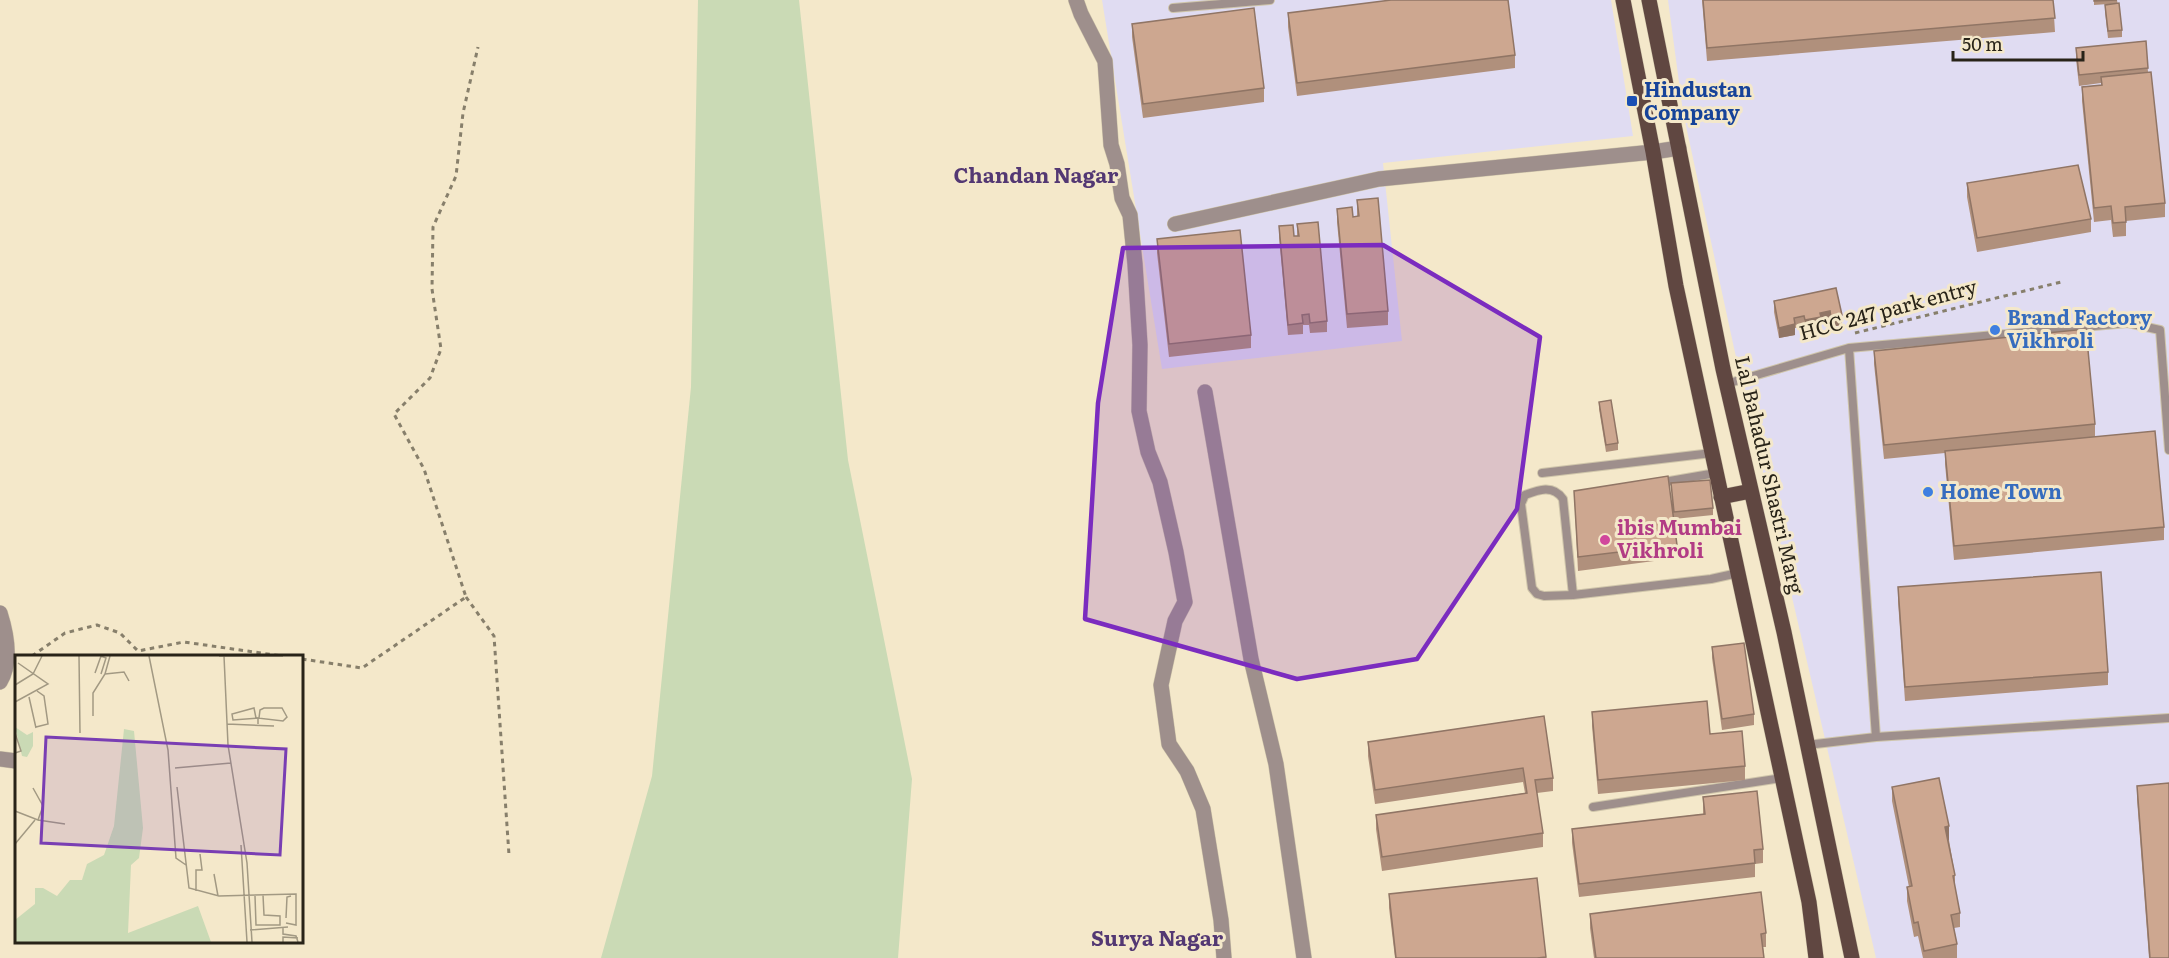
<svg xmlns="http://www.w3.org/2000/svg" width="2169" height="958" font-family="Literata,serif">
	<style>
		.industrial { fill: #e0dcf2 }
		.green { fill: #cadab5 }
		.lines { fill: none; stroke-linecap: round; stroke-linejoin: round }
		.service-casing { stroke: #cfc5aa; stroke-width: 10 }
		.minor-casing { stroke: #cfc5aa; stroke-width: 16 }
		.primary-casing { stroke: #cfc5aa; stroke-width: 16 }
		.path { stroke: #877f6b; stroke-width: 3; stroke-dasharray: 4.5 4.5; stroke-linecap: butt }
		.service { stroke: #9e8f8c; stroke-width: 8 }
		.minor { stroke: #9e8f8c; stroke-width: 15 }
		.primary { stroke: #604741; stroke-width: 15 }
		.wall { fill: #b0907c }
		.shaded-wall { fill: #907565 }
		.building { fill: #cda790; stroke: #907565; stroke-width: 1.5 }
		.marked { fill: #7b2cbf; fill-opacity: 0.2; stroke: #7b2cbf; stroke-width: 4.5; stroke-linejoin: round }
		.transit-dot { fill: #1a4fb4; stroke: #f4e8ca; stroke-width: 2 }
		.shop-dot { fill: #3f7fe0; stroke: #f4e8ca; stroke-width: 2 }
		.hotel-dot { fill: #d1479c; stroke: #f4e8ca; stroke-width: 2 }
		.labels { text-anchor: middle; stroke-width: 6; stroke-linejoin: round; paint-order: stroke }
		.transit-label { font-size: 20px; font-weight: bold; fill: #164399; stroke: #f4e8ca; text-anchor: start }
		.street-label { font-size: 20px; fill: #282318; stroke: #f4e8ca }
		.shop-label { font-size: 20px; font-weight: bold; fill: #366cbe; stroke: #f4e8ca; text-anchor: start }
		.hotel-label { font-size: 20px; font-weight: bold; fill: #b23c85; stroke: #f4e8ca; text-anchor: start }
		.neighbourhood-label { font-size: 21px; font-weight: bold; fill: #533873; stroke: #f4e8ca }
		.inset-road { fill: none; stroke: #a29983; stroke-width: 1.5 }
		.view { fill: #793eb3; fill-opacity: 0.15; stroke: #793eb3; stroke-width: 3 }
		.inset-edge { fill: none; stroke: #282318; stroke-width: 3 }
	</style>
	<rect width="100%" height="100%" fill="#f4e8ca"/>
	<path class="industrial" d="M1102,0H1611L1633,136L1383,163L1402,341L1162,369Z
		M1668,0H2169V958H1876L1734,348L1683,112Z"/>
	<path class="green" d="M698,0H799L848,460L912,779L898,958H601L652,776L691,387Z"/>
	<g class="lines">
		<defs>
			<path id="service" d="M1173,8L1270,0
				M1849,348L1876,737
				M1726,384L1849,348L2128,323L2160,330L2169,450
				M1542,473L1712,453
				M1658,483L1716,473
				M1573,595L1563,499C1553,484 1538,490 1525,495L1521,504L1532,588L1537,594L1544,596L1573,595L1711,579L1738,573
				M1807,745L1876,737L2169,718
				M1593,807L1782,778"/>
			<path id="minor" d="M1076,0L1081,14L1105,61L1111,145L1117,164L1122,198L1130,215L1135,264L1140,345L1139,411L1148,452L1160,482L1176,552L1185,602L1175,621L1161,685L1169,744L1187,771L1203,809L1221,920L1224,958
				M1175,224L1379,179L1653,152L1679,148
				M1205,392L1251,659L1276,764L1304,958
				M0,613C7,635 12,662 0,682
				M0,759L16,761"/>
			<path id="primary" d="M1623,0L1653,152L1676,286L1809,902L1816,958
				M1649,0L1723,369L1784,632L1852,958
				M1721,497L1751,491"/>
		</defs>
		<use href="#service" class="service-casing"/>
		<use href="#minor" class="minor-casing"/>
		<use href="#primary" class="primary-casing"/>
		<path class="path" d="M1855,333L2061,282
			M466,597L494,636L509,855
			M32,656L65,633L97,625L120,633L138,651L184,642L282,656
			M302,659L362,668L466,597L424,469L394,414L430,378L441,349L432,289L433,227L456,176L463,113L478,47"/>
		<use href="#service" class="service"/>
		<use href="#minor" class="minor"/>
		<use href="#primary" class="primary"/>
	</g>
	<path class="wall" d="M1702,0H2053L2055,32L1707,61Z
		M2094,0H2117L2122,30V37L2108,38L2105,12V5L2108,4L2094,5Z
		M1288,13L1515,55V68L1297,96L1288,27Z
		M1132,24L1264,88V102L1143,118L1132,37Z
		M2146,41L2148,72L2165,203V217L2126,221V236L2113,237L2111,220L2094,222L2082,101V87L2101,85V83L2079,86L2076,59V48Z
		M1967,183L2091,219V232L1977,252L1967,197Z
		M1357,200L1388,311V325L1347,328L1337,222V209L1353,217L1357,216Z
		M1297,224L1327,321V332L1310,333L1309,325H1303V334L1288,335L1279,237V226L1294,236H1297Z
		M1157,239L1251,335V348L1169,357L1157,253Z
		M1836,288L1842,325L1831,327L1830,322L1821,324V327L1805,331L1804,327L1795,328V335L1779,338L1774,312V301Z
		M1874,351L2095,424V437L2164,527V540L1954,560L1945,464V453L1884,459L1874,364Z
		M1599,402L1618,443V450L1606,452L1599,409Z
		M1671,483L1713,508V515L1674,519L1677,545V558L1578,571L1574,491L1673,515Z
		M1898,587L2108,672V685L1905,701L1898,601Z
		M1712,647L1754,714V725L1722,730L1712,658Z
		M1592,712L1710,734L1745,766V780L1598,794L1592,726Z
		M1544,716L1553,778V791L1537,793L1543,833V847L1382,871L1376,829V815L1525,793L1523,782L1375,804L1368,756V742Z
		M2137,786L2169,958H2149L2137,799Z
		M1892,787L1949,840L1955,875V888L1960,913V927L1954,928L1957,944V958H1923L1918,936L1914,937L1907,901V887H1909L1892,801Z
		M1703,797L1763,849V863L1755,864V877L1579,897L1572,843V829L1703,814Z
		M1537,878L1546,958H1395L1389,908V894Z
		M1590,914L1766,933V947H1763L1764,958H1594L1590,928Z"/>
	<path class="shaded-wall" d="M1830,311V322L1821,324V327L1805,331V320L1820,313Z
		M1842,315V325L1831,327V317Z
		M1795,324V335L1779,338V328Z
		M1949,826V840L1945,841V827Z"/>
	<path class="building" d="M1391,0H1508L1515,55L1297,83L1288,13Z
		M1703,0H2053L2055,18L1707,48Z
		M2094,0H2117L2094,1Z
		M2119,3L2122,30L2108,31L2105,5Z
		M1254,8L1264,88L1143,104L1132,24Z
		M2146,41L2148,68L2079,75L2076,48Z
		M2151,72L2165,203L2125,207L2126,222L2113,223L2111,206L2094,208L2082,87L2102,85L2101,77Z
		M2078,165L2091,219L1977,238L1967,183Z
		M1378,198L1388,311L1347,314L1337,209L1352,207L1353,217L1359,216L1357,200Z
		M1318,222L1327,321L1310,323L1309,314L1302,315L1303,323L1288,325L1279,226L1293,225L1294,236H1299L1297,224Z
		M1240,230L1251,335L1169,344L1157,239Z
		M1836,288L1842,315L1831,317L1830,311L1820,313L1821,317L1805,320L1804,316L1794,318L1795,324L1779,328L1774,301Z
		M2086,329L2095,424L1884,445L1874,351Z
		M1611,400L1618,443L1606,445L1599,402Z
		M2155,431L2164,527L1954,546L1945,451Z
		M1668,476L1677,545L1578,557L1574,491Z
		M1710,480L1713,508L1674,512L1671,483Z
		M2101,572L2108,672L1905,687L1898,587Z
		M1744,643L1754,714L1722,719L1712,647Z
		M1707,701L1710,734L1742,731L1745,766L1598,780L1592,712Z
		M1544,716L1553,778L1535,780L1543,833L1382,857L1376,815L1527,793L1523,768L1375,790L1368,742Z
		M1939,778L1949,826L1945,827L1955,875L1953,876L1960,913L1951,915L1957,944L1924,951L1918,922L1914,923L1907,887L1912,886L1892,787Z
		M2169,783V958H2150L2137,786Z
		M1757,791L1763,849L1754,850L1755,863L1579,884L1572,829L1705,814L1703,797Z
		M1537,878L1546,957L1537,958H1396L1389,894Z
		M1761,892L1766,933L1761,934L1764,958H1596L1590,914Z"/>
	<path class="marked" d="M1383,245L1540,337L1517,509L1417,659L1297,679L1085,619L1098,403L1123,248Z"/>
	<rect class="transit-dot" x="1626" y="95" width="12" height="12" rx="3"/>
	<g class="shop-dot">
		<circle cx="1995" cy="330" r="6"/>
		<circle cx="1928" cy="492" r="6"/>
	</g>
	<circle class="hotel-dot" cx="1605" cy="540" r="6"/>
	<g class="labels">
		<g class="transit-label">
			<text x="1644" y="97">Hindustan<tspan x="1644" dy="23">Company</tspan></text>
		</g>
		<g class="street-label">
			<text transform="translate(1888 310) rotate(-15)" y="7">HCC 247 park entry</text>
			<text transform="translate(1769 475) rotate(77)" y="7">Lal Bahadur Shastri Marg</text>
		</g>
		<g class="shop-label">
			<text x="2007" y="325">Brand Factory<tspan x="2007" dy="23">Vikhroli</tspan></text>
			<text x="1940" y="499">Home Town</text>
		</g>
		<g class="hotel-label">
			<text x="1617" y="535">ibis Mumbai<tspan x="1617" dy="23">Vikhroli</tspan></text>
		</g>
		<g class="neighbourhood-label">
			<text x="1036" y="183">Chandan Nagar</text>
			<text x="1157" y="946">Surya Nagar</text>
		</g>
	</g>
	<g transform="translate(15 655)">
		<rect width="288" height="288" fill="#f4e8ca"/>
		<path d="M0,72L12,80L18,77V91L12,102L7,101ZM109,74L119,76L128,173L124,203L116,210L113,278L183,251L196,287H0V265L20,249V233H28L42,241L55,225H67L72,209L89,200L99,171Z" fill="#cadab5"/>
		<path class="inset-road" d="M64,1L65,78M86,1L91,3L86,19M134,1L153,95L161,203L171,210M204,1H268M209,1L213,90L232,208L237,287M80,18L86,1M90,19L109,17L114,26M0,30L18,19L27,1M14,42L21,73M0,47L33,29L3,8M78,61V38L90,19L95,1M241,63L239,53L217,59L218,65L243,63M212,69L259,71M243,69V63L268,66L272,62L267,53H249L245,55L244,63M21,72L33,69L29,41L22,36M0,78L6,96L0,98M160,113L216,108M162,132L174,233L204,241L281,239V270L271,268M0,156L23,165L28,151L18,133M23,165L50,169M0,189L20,165M226,190L232,287M199,219L203,241M181,236V215H187L185,199M240,241L241,270H265V261L249,260L248,240M271,263L272,242L276,241M268,273V279L281,281L283,287M235,275L273,272M268,287V282L283,283"/>
		<path class="view" d="M31,82L271,94L265,200L26,188Z"/>
		<rect width="288" height="288" class="inset-edge"/>
	</g>
	<path d="M1953 51v9h130v-9" fill="none" stroke="#282318" stroke-width="3"/>
	<text x="1962" y="51" font-size="18" fill="#282318" stroke="#f4e8ca" stroke-width="4.5" paint-order="stroke">50 m</text>
</svg>
